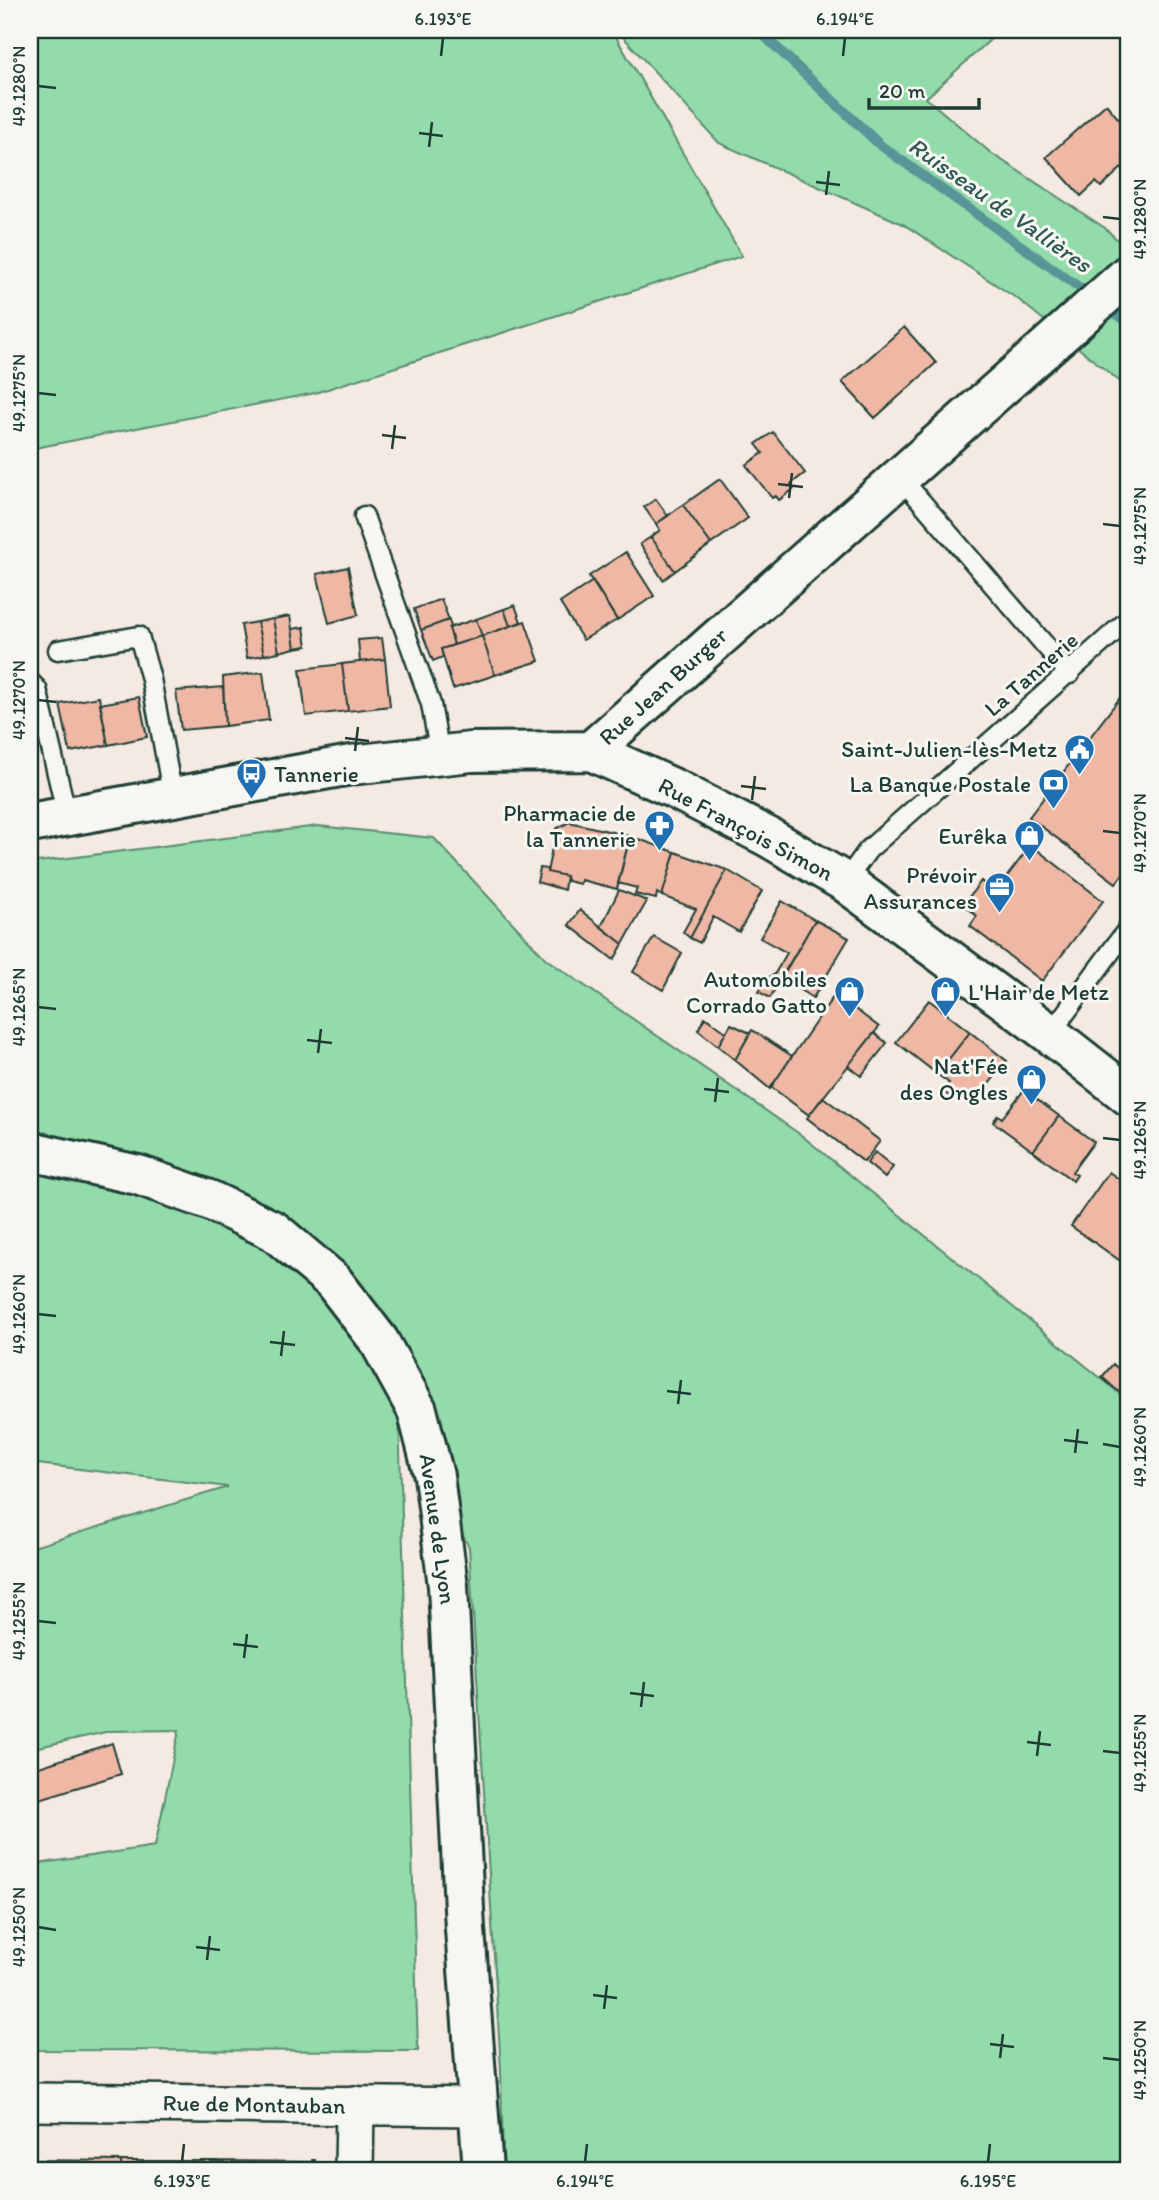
<svg xmlns="http://www.w3.org/2000/svg" width="1159" height="2200" font-family="Itim,sans-serif">
	<style>
		.green { fill: #93dbaa; stroke: #598c6f; stroke-width: 2 }
		.lines { fill: none; stroke-linecap: round; stroke-linejoin: round }
		.stream { stroke: #599598; stroke-width: 10 }
		.building { fill: #efb8a4; stroke: #1f3d34; stroke-width: 2 }
		.service-casing { stroke: #1f3d34; stroke-width: 23 }
		.minor-casing { stroke: #1f3d34; stroke-width: 42 }
		.tertiary-casing { stroke: #1f3d34; stroke-width: 44 }
		.secondary-casing { stroke: #1f3d34; stroke-width: 44 }
		.service { stroke: #f6f6f2; stroke-width: 18 }
		.minor { stroke: #f6f6f2; stroke-width: 37 }
		.tertiary { stroke: #f6f6f2; stroke-width: 38 }
		.secondary { stroke: #f6f6f2; stroke-width: 38 }
		.ticks { fill: none; stroke: #1f3d34; stroke-width: 2.5 }
		.labels { text-anchor: middle; stroke-width: 6; stroke-linejoin: round; paint-order: stroke }
		.street-label { font-size: 23px; fill: #1f3d34; stroke: #f6f6f2 }
		.poi-label { font-size: 23px; fill: #1f3d34; stroke: #f6f6f2; text-anchor: end }
		.water-label { font-size: 24px; font-style: italic; fill: #325a55; stroke: #f6f6f2 }
		.neatline { fill: none; stroke: #1f3d34; stroke-width: 2.5 }
		.ticks-label { font-size: 18px; text-anchor: middle; fill: #1f3d34 }
	</style>
	<rect width="100%" height="100%" fill="#f5eae2"/>
	<filter id="ink" filterUnits="userSpaceOnUse"><feTurbulence type="fractalNoise" baseFrequency=".0143" numOctaves="2"/><feDisplacementMap in="SourceGraphic" scale="14" xChannelSelector="R" yChannelSelector="G"/><feConvolveMatrix kernelMatrix="1 2 1 2 8 2 1 2 1" color-interpolation-filters="sRGB"/></filter>
	<g filter="url(#ink)">
		<path class="green" d="M30,30H612L742,256L315,393L30,449Z
			M617,30H1001L926,98L991,153L1105,228L1129,251V389L1019,300L903,224L719,143Z
			M318,826L434,838L546,959L801,1135L1129,1401V2170H503L501,2070L469,1547L399,1415L418,2051L30,2050V1865L155,1846L179,1730L110,1731L30,1749V1548L228,1487L30,1463V863Z"/>
		<g class="lines">
			<path class="stream" d="M758,30L880,145L1129,323"/>
		</g>
		<path class="building" d="M1106,104L1129,131V154L1123,159L1127,163L1101,187L1096,182L1081,196L1046,157Z
			M904,327L936,363L875,418L842,382Z
			M773,432L805,473L791,484L794,489L779,500L776,496L772,498L746,465L763,453L756,444Z
			M720,479L748,518L711,544L683,505Z
			M656,499L668,516L656,524L644,507Z
			M683,505L711,544L675,571L651,537L660,530L656,524Z
			M651,537L675,571L663,580L640,544Z
			M626,552L654,596L617,620L589,576Z
			M348,567L358,615L329,623L317,574Z
			M593,581L617,620L583,640L560,603Z
			M441,599L449,620L421,630L414,609Z
			M515,605L521,622L510,626L504,609Z
			M504,609L510,626L482,636L476,619Z
			M290,616L295,648L279,652L273,619Z
			M273,619L279,652L264,655L257,622Z
			M476,619L482,636L454,645L449,628Z
			M449,620L451,627L449,628L454,645L441,649L443,657L433,661L421,630Z
			M525,621L539,661L495,675L482,636Z
			M257,622L264,655L247,658L241,625Z
			M304,627L307,646L295,648L292,629Z
			M482,636L495,675L453,689L441,649Z
			M382,638L385,659L360,662L358,640Z
			M385,659L390,706L348,711L342,664Z
			M342,664L348,711L306,716L300,669Z
			M263,672L269,720L225,726L223,677Z
			M1129,686V866L1116,883L1029,817Z
			M223,687L225,726L181,730L176,691Z
			M99,697L108,745L70,752L60,704Z
			M139,697L147,737L108,745L100,704Z
			M569,822L630,836L617,889L581,880L580,884L567,881L566,876L547,872L556,829Z
			M630,836L675,852L662,896L657,893L656,899L635,894L637,888L618,883Z
			M1031,845L1103,901L1042,981L970,926L977,916L963,905L981,881L995,892Z
			M675,852L727,870L690,938L683,932L696,909L662,896Z
			M540,868L547,869V872L566,876L564,890L537,882Z
			M727,870L762,891L739,932L713,917L700,943L690,938Z
			M619,890L647,901L623,944L601,927Z
			M782,901L815,920L770,998L759,992L769,977L774,975L787,953L760,938Z
			M580,910L623,944L614,960L569,925Z
			M815,920L849,938L813,998L781,978Z
			M654,937L682,953L663,990L633,972Z
			M835,994L879,1027L809,1115L771,1087Z
			M929,1000L970,1032L937,1074L896,1042Z
			M705,1017L726,1032L718,1046L698,1030Z
			M731,1024L750,1033L735,1060L718,1046Z
			M752,1030L792,1056L770,1089L735,1060Z
			M970,1032L1007,1061L974,1103L961,1092L955,1100L943,1092L949,1083L937,1074Z
			M874,1033L887,1043L861,1076L848,1066Z
			M1024,1090L1059,1116L1033,1151L993,1122L998,1115L1002,1118Z
			M823,1097L880,1141L864,1162L807,1118Z
			M1059,1116L1094,1142L1072,1172L1077,1175L1073,1181L1033,1151Z
			M875,1152L893,1167L885,1178L867,1163Z
			M1109,1172L1129,1186V1267L1071,1226Z
			M1113,1364L1129,1379V1387L1122,1395L1102,1377Z
			M112,1743L121,1774L30,1802V1770Z
			M30,2160L121,2161V2170H30Z
			M312,2160H315V2170H218V2161L312,2162Z
			M121,2161H218V2170H121Z"/>
		<g class="lines">
			<defs>
				<path id="service" d="M900,477L1070,674
					M364,516L431,704L440,755
					M58,650L139,636L151,679L173,797
					M30,682L37,689L67,816
					M845,882L868,850L1129,619
					M1050,1034L1129,927"/>
				<path id="minor" d="M30,2102L478,2107
					M354,2170L355,2105"/>
				<path id="tertiary" d="M30,1151L138,1175L209,1200L274,1231L333,1281L379,1341L417,1410L434,1476L448,1586L465,1929L483,2170"/>
				<path id="secondary" d="M591,751L677,790L768,837L845,882L1050,1034L1129,1096
					M30,823L351,765L471,752L591,751L1129,274"/>
			</defs>
			<use href="#service" class="service-casing"/>
			<use href="#minor" class="minor-casing"/>
			<use href="#tertiary" class="tertiary-casing"/>
			<use href="#secondary" class="secondary-casing"/>
			<use href="#service" class="service"/>
			<use href="#minor" class="minor"/>
			<use href="#tertiary" class="tertiary"/>
			<use href="#secondary" class="secondary"/>
		</g>
	</g>
	<path class="ticks" d="M441,56L443,38M843,56L845,38M38,86L56,88M419,133L443,136M429,147L432,122M816,182L840,185M826,195L829,171M1103,217L1120,219M38,393L56,395M382,435L406,438M392,449L395,425M778,484L803,487M789,498L792,473M1103,524L1120,526M38,700L56,702M345,738L369,741M355,751L358,727M741,786L766,789M752,800L755,776M1103,831L1120,833M38,1007L56,1009M307,1040L332,1043M318,1053L321,1029M704,1089L729,1092M715,1102L718,1078M1103,1138L1120,1140M38,1314L56,1316M270,1342L295,1345M281,1356L284,1331M667,1391L691,1394M678,1404L681,1380M1064,1440L1088,1443M1103,1444L1120,1447M1075,1453L1078,1429M38,1621L56,1623M233,1644L258,1647M244,1658L247,1634M630,1693L654,1696M641,1707L644,1682M1027,1742L1051,1745M1103,1751L1120,1753M1037,1756L1040,1731M38,1927L56,1930M196,1947L220,1950M207,1960L210,1936M593,1995L617,1998M604,2009L607,1985M990,2044L1014,2047M1000,2058L1003,2034M1103,2058L1120,2060M182,2162L184,2144M585,2162L587,2144M988,2162L990,2144"/>
	<defs>
		<symbol id="civic-pin" viewBox="-11 -11 22 30"><path d="M0 17L-7.5 6A9.5 9.5 0 1 1 7.5 6Z" fill="#1f6fb2" stroke="#f6f6f2"/><path d="M-.6-6.5H3V-4.5H.6V-3L4-1V1h2V6H-6V1h2V-1L-.6-3ZM-1.2 2.5V6h2.4V2.5Z" fill="#fff"/></symbol>
		<symbol id="bus-pin" viewBox="-11 -11 22 30"><path d="M0 17L-7.5 6A9.5 9.5 0 1 1 7.5 6Z" fill="#1f6fb2" stroke="#f6f6f2"/><path d="M-5-6H5V4H4V6H2V4H-2V6H-4V4H-5ZM-3.5-4V0h7V-4ZM-3.5 1.2v1.5H-2V1.2ZM2 1.2v1.5H3.5V1.2Z" fill="#fff"/></symbol>
		<symbol id="bank-pin" viewBox="-11 -11 22 30"><path d="M0 17L-7.5 6A9.5 9.5 0 1 1 7.5 6Z" fill="#1f6fb2" stroke="#f6f6f2"/><path d="M-6-4H6V4H-6ZM0-2.3a2.3 2.3 0 1 0 0 4.6a2.3 2.3 0 1 0 0-4.6Z" fill="#fff"/></symbol>
		<symbol id="pharmacy-pin" viewBox="-11 -11 22 30"><path d="M0 17L-7.5 6A9.5 9.5 0 1 1 7.5 6Z" fill="#1f6fb2" stroke="#f6f6f2"/><path d="M-2-6h4v4h4v4h-4v4h-4v-4h-4v-4h4Z" fill="#fff"/></symbol>
		<symbol id="shop-pin" viewBox="-11 -11 22 30"><path d="M0 17L-7.5 6A9.5 9.5 0 1 1 7.5 6Z" fill="#1f6fb2" stroke="#f6f6f2"/><path d="M-5-2.5h2.3a2.7 3.5 0 0 1 5.4 0H5L5.5 6h-11ZM-1.5-2.5h3a1.5 2.3 0 0 0-3 0Z" fill="#fff"/></symbol>
		<symbol id="office-pin" viewBox="-11 -11 22 30"><path d="M0 17L-7.5 6A9.5 9.5 0 1 1 7.5 6Z" fill="#1f6fb2" stroke="#f6f6f2"/><path d="M-6-3h4V-5.5h4V-3h4V5H-6ZM-1-4.5V-3h2v-1.5ZM-6 0V1H6V0Z" fill="#fff"/></symbol>
	</defs>
	<g fill-rule="evenodd">
		<use href="#civic-pin" x="1062" y="732" width="35" height="47"/>
		<use href="#bus-pin" x="234" y="756" width="35" height="47"/>
		<use href="#bank-pin" x="1036" y="766" width="35" height="47"/>
		<use href="#pharmacy-pin" x="642" y="808" width="35" height="47"/>
		<use href="#shop-pin" x="1012" y="818" width="35" height="47"/>
		<use href="#office-pin" x="982" y="870" width="35" height="47"/>
		<use href="#shop-pin" x="832" y="974" width="35" height="47"/>
		<use href="#shop-pin" x="928" y="974" width="35" height="47"/>
		<use href="#shop-pin" x="1014" y="1062" width="35" height="47"/>
	</g>
	<g class="labels">
		<g class="street-label">
			<text transform="translate(1031 674) rotate(-41)" y="8">La Tannerie</text>
			<text transform="translate(663 686) rotate(-42)" y="8">Rue Jean Burger</text>
			<text transform="translate(746 829) rotate(28)" y="8">Rue François Simon</text>
			<text transform="translate(438 1529) rotate(82)" y="8">Avenue de Lyon</text>
			<text transform="translate(254 2104) rotate(1)" y="8">Rue de Montauban</text>
		</g>
		<g class="poi-label">
			<text x="1057" y="757">Saint-Julien-lès-Metz</text>
			<text x="274" y="782" text-anchor="start">Tannerie</text>
			<text x="1031" y="792">La Banque Postale</text>
			<text x="636" y="821">Pharmacie de<tspan x="636" dy="26">la Tannerie</tspan></text>
			<text x="1007" y="844">Eurêka</text>
			<text x="977" y="883">Prévoir<tspan x="977" dy="26">Assurances</tspan></text>
			<text x="827" y="987">Automobiles<tspan x="827" dy="26">Corrado Gatto</tspan></text>
			<text x="968" y="1000" text-anchor="start">L'Hair de Metz</text>
			<text x="1008" y="1074">Nat'Fée<tspan x="1008" dy="26">des Ongles</tspan></text>
		</g>
		<g class="water-label">
			<text transform="translate(1000 205) rotate(35)" y="8">Ruisseau de Vallières</text>
		</g>
	</g>
	<rect width="1159" height="2200" fill="none" stroke="#f6f6f2" stroke-width="77"/>
	<path d="M869 98v10h110v-10" fill="none" stroke="#1f3d34" stroke-width="3.5"/>
	<text x="879" y="98" font-size="21" fill="#1f3d34" stroke="#f6f6f2" stroke-width="5" paint-order="stroke">20 m</text>
	<rect x="38" y="38" width="1082" height="2124" class="neatline"/>
	<g class="ticks-label">
		<text x="443" y="25">6.193°E</text>
		<text x="845" y="25">6.194°E</text>
		<text transform="translate(19 86) rotate(-90)" y="6">49.1280°N</text>
		<text transform="translate(1140 219) rotate(-90)" y="6">49.1280°N</text>
		<text transform="translate(19 393) rotate(-90)" y="6">49.1275°N</text>
		<text transform="translate(1140 526) rotate(-90)" y="6">49.1275°N</text>
		<text transform="translate(19 700) rotate(-90)" y="6">49.1270°N</text>
		<text transform="translate(1140 833) rotate(-90)" y="6">49.1270°N</text>
		<text transform="translate(19 1007) rotate(-90)" y="6">49.1265°N</text>
		<text transform="translate(1140 1140) rotate(-90)" y="6">49.1265°N</text>
		<text transform="translate(19 1314) rotate(-90)" y="6">49.1260°N</text>
		<text transform="translate(1140 1447) rotate(-90)" y="6">49.1260°N</text>
		<text transform="translate(19 1621) rotate(-90)" y="6">49.1255°N</text>
		<text transform="translate(1140 1753) rotate(-90)" y="6">49.1255°N</text>
		<text transform="translate(19 1927) rotate(-90)" y="6">49.1250°N</text>
		<text transform="translate(1140 2060) rotate(-90)" y="6">49.1250°N</text>
		<text x="182" y="2187">6.193°E</text>
		<text x="585" y="2187">6.194°E</text>
		<text x="988" y="2187">6.195°E</text>
	</g>
</svg>
